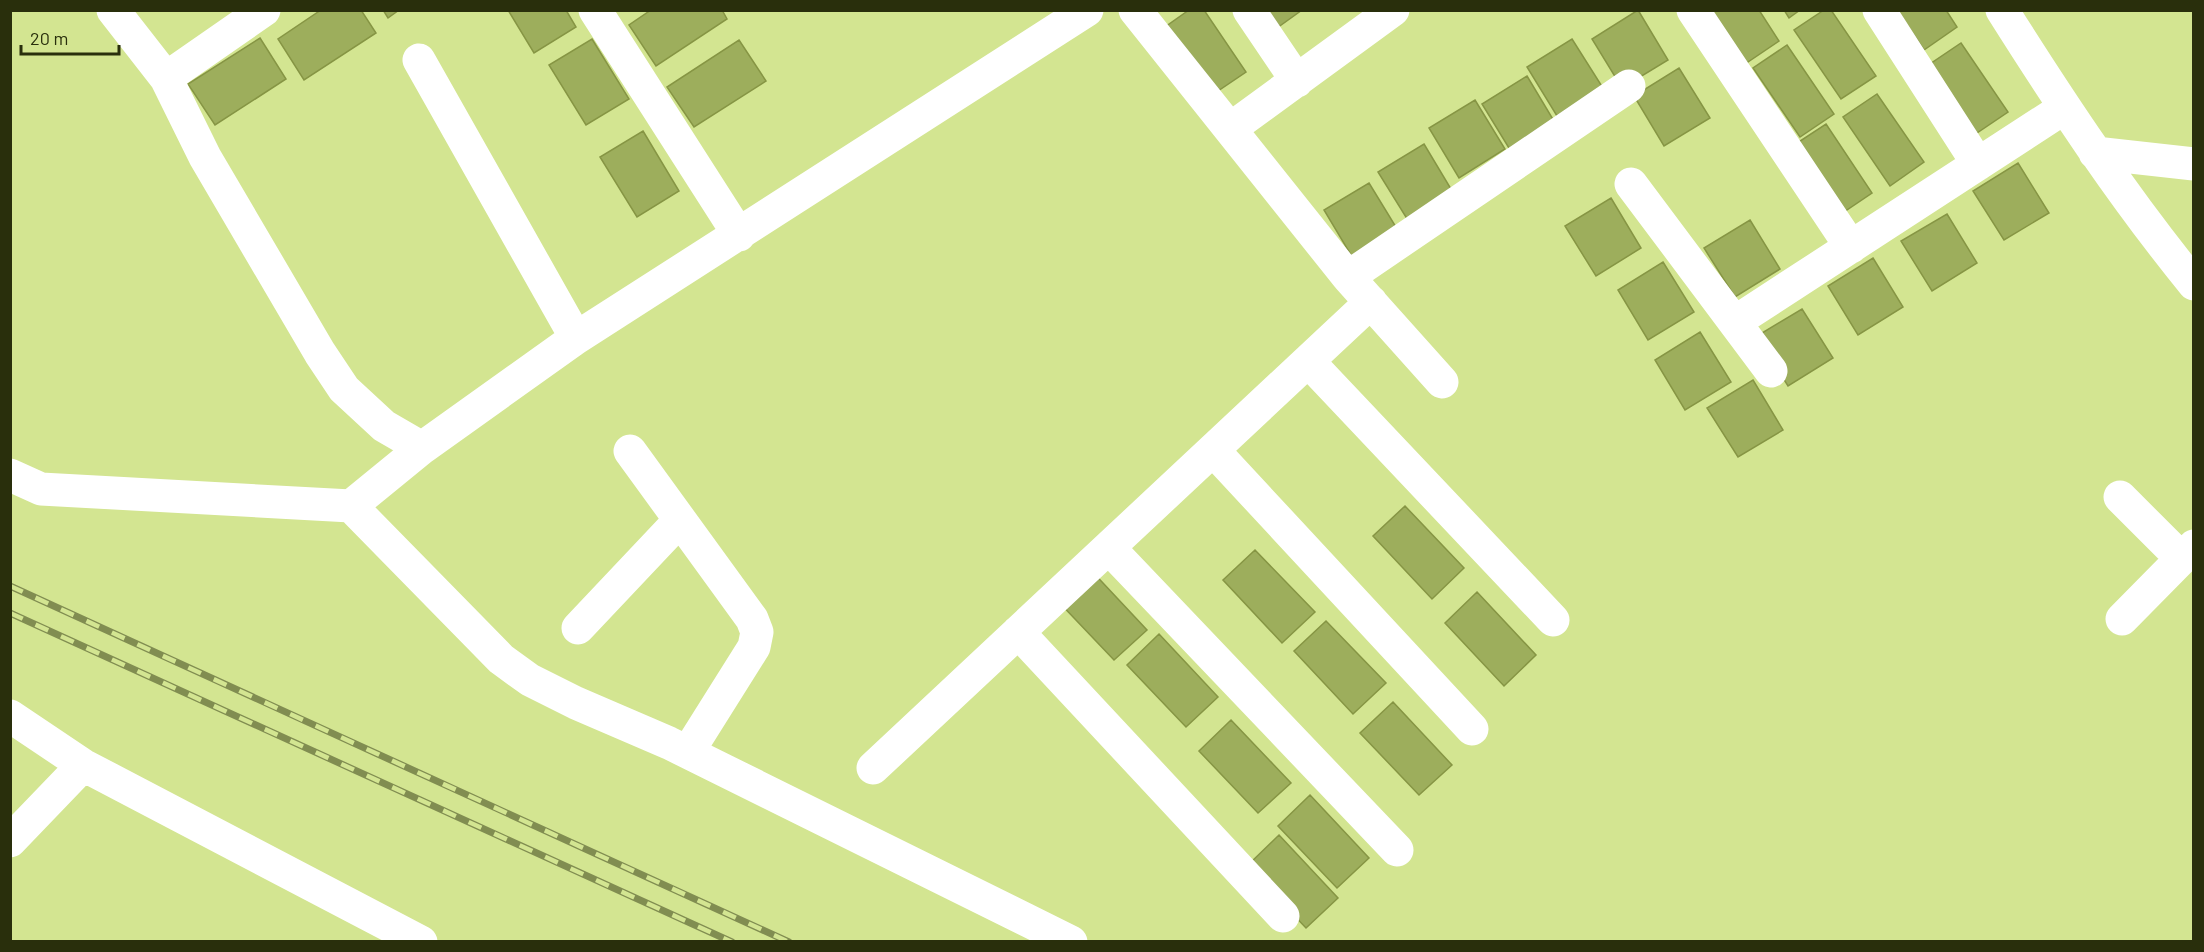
<svg xmlns="http://www.w3.org/2000/svg" width="2204" height="952" font-family="Barlow,sans-serif">
	<style>
		.building { fill: #9dae5c; stroke: #869544; stroke-width: 1.5 }
		.lines { fill: none; stroke-linecap: round; stroke-linejoin: round }
		.minor { stroke: #fff; stroke-width: 33 }
		.rail-casing { stroke: #818d51; stroke-width: 7 }
		.rail { stroke: #d3e591; stroke-width: 4.5; stroke-dasharray: 14; stroke-linecap: butt }
	</style>
	<rect width="100%" height="100%" fill="#d3e591"/>
	<path class="building" d="M321,10H361L376,33L304,80L278,39Z
		M383,10H399L388,18Z
		M508,10H566L576,27L534,53Z
		M651,10H722L727,19L656,66L629,25Z
		M1189,10H1204L1246,72L1212,95L1165,27Z
		M1265,10H1302L1277,28Z
		M1638,10L1668,60L1622,88L1592,39Z
		M1709,10H1759L1779,41L1745,64Z
		M1784,10H1800L1789,18Z
		M1824,10H1831L1876,76L1841,99L1794,30Z
		M1897,10H1946L1957,27L1924,50Z
		M260,38L286,79L215,125L188,84Z
		M592,39L629,99L586,125L549,65Z
		M1572,39L1603,88L1557,116L1527,67Z
		M739,40L766,81L694,127L667,87Z
		M1961,43L2008,112L1974,135L1927,66Z
		M1787,45L1834,114L1800,137L1753,68Z
		M1679,68L1710,118L1664,146L1634,96Z
		M1527,76L1557,126L1512,153L1482,104Z
		M1877,94L1924,162L1890,186L1843,117Z
		M1475,100L1505,149L1459,178L1429,128Z
		M1826,124L1872,193L1838,216L1791,147Z
		M643,131L679,191L637,217L600,157Z
		M1424,144L1454,194L1409,222L1378,172Z
		M2018,163L2049,213L2004,240L1973,191Z
		M1369,183L1399,232L1354,260L1324,210Z
		M1611,198L1641,248L1596,276L1565,226Z
		M1947,214L1977,263L1932,291L1901,241Z
		M1750,220L1780,269L1735,297L1704,248Z
		M1873,258L1903,307L1858,335L1828,286Z
		M1663,262L1694,312L1648,340L1618,290Z
		M1802,309L1833,358L1788,386L1757,336Z
		M1700,332L1731,382L1685,410L1655,360Z
		M1753,380L1783,430L1738,457L1707,408Z
		M1405,506L1464,568L1432,599L1373,536Z
		M1255,550L1315,612L1282,643L1223,580Z
		M1088,567L1147,630L1114,660L1055,598Z
		M1477,592L1536,655L1504,686L1445,623Z
		M1326,621L1386,683L1353,714L1294,651Z
		M1159,634L1218,697L1186,727L1127,665Z
		M1393,702L1452,765L1419,795L1360,733Z
		M1231,720L1291,783L1258,813L1199,751Z
		M1310,795L1369,858L1337,888L1278,826Z
		M1279,835L1338,898L1306,928L1247,866Z"/>
	<g class="lines">
		<path class="minor" d="M113,10L166,78L205,157L320,353L344,389L384,426L422,448
			M595,10L739,235
			M1135,10L1348,277L1442,382
			M1249,10L1297,81
			M1693,10L1851,247
			M1879,10L1978,164
			M2002,10C2062,105 2123,197 2194,284
			M419,60L576,338
			M166,78L264,10
			M1230,129L1393,10
			M2095,153L2194,164
			M1631,184L1771,371
			M1348,277L1629,86
			M1735,322L2064,108
			M1308,361L1553,620
			M1213,450L1472,729
			M630,451L752,619L757,632L754,647L688,752
			M10,475L41,489L351,506L422,448L576,338L1087,10
			M2120,497L2181,558
			M351,506L501,659L530,680L576,703L669,743L1071,942
			M1109,548L1397,850
			M2122,619L2194,546
			M578,628L680,520
			M1018,632L1283,916
			M10,716L83,765L421,942
			M873,768L1371,302
			M10,841L83,765"/>
		<defs>
			<path id="rail" d="M10,586L789,942
				M10,613L732,942"/>
		</defs>
		<use href="#rail" class="rail-casing"/>
		<use href="#rail" class="rail"/>
	</g>
	<rect width="2204" height="952" fill="none" stroke="#292f0c" stroke-width="24"/>
	<path d="M21 45v9h98v-9" fill="none" stroke="#292f0c" stroke-width="3"/>
	<text x="30" y="45" font-size="18" fill="#292f0c" stroke="#d3e591" stroke-width="4.5" paint-order="stroke">20 m</text>
</svg>
